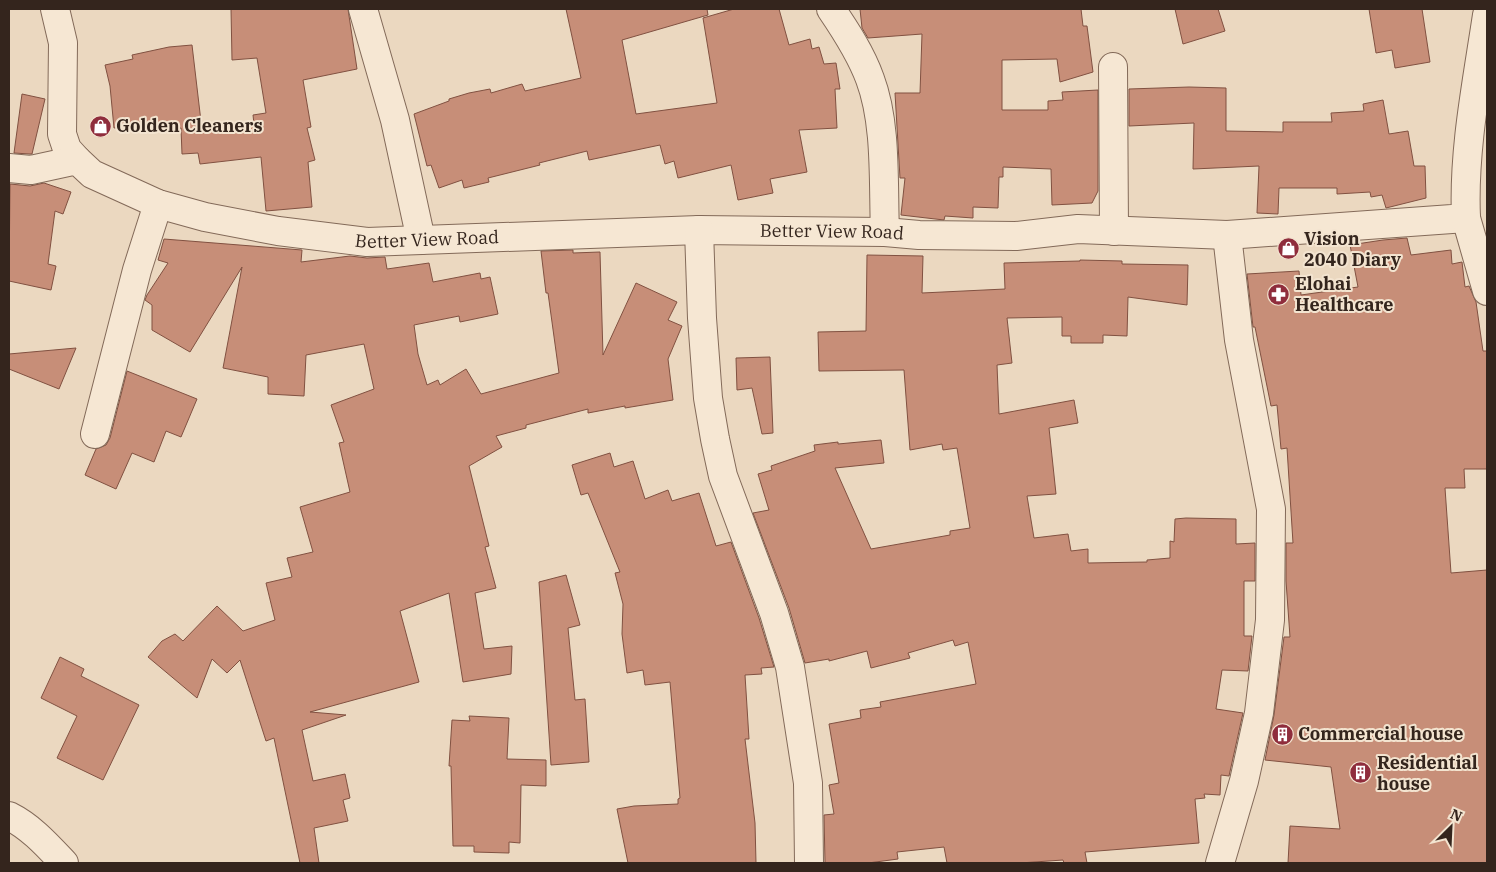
<svg xmlns="http://www.w3.org/2000/svg" width="1496" height="872" font-family="'IBM Plex Serif',serif">
	<style>
		.building { fill: #c78e78; stroke: #815141 }
		.lines { fill: none; stroke-linecap: round; stroke-linejoin: round }
		.minor-casing { stroke: #836a59; stroke-width: 30 }
		.minor { stroke: #f6e7d3; stroke-width: 28 }
		.labels { text-anchor: middle; stroke-width: 4; stroke-linejoin: round; paint-order: stroke }
		.poi-label { font-size: 18px; font-weight: bold; fill: #34251d; stroke: #f3e4d0; text-anchor: start }
		.street-label { font-size: 18px; fill: #34251d; stroke: #f3e4d0 }
	</style>
	<rect width="100%" height="100%" fill="#ebd8c0"/>
	<path class="building" d="M231,9H348L357,69L303,80L311,127L307,128L315,160L308,162L312,207L266,211L261,157L200,164L198,153L182,154L181,128L158,131L157,124L114,128L110,86L105,65L133,59L132,55L169,47L192,45L202,130L254,124L253,115L266,113L257,58L232,60Z
		M566,9H707L708,15L622,40L636,114L717,103L703,18L734,9H779L789,45L810,39L812,49L819,47L824,64L836,63L840,89H835L837,128L799,130L807,172L770,179L773,193L738,200L731,165L678,178L674,161L665,164L660,145L589,160L587,151L539,163L540,165L488,178L489,182L464,188L462,180L439,188L431,165L427,166L414,114L449,101V99L469,93L490,89L491,93L522,84L525,91L581,78Z
		M860,9H1081L1083,26H1087L1093,72L1060,82L1057,59L1002,60V110H1048V101L1063,100L1062,92L1098,90V191L1092,203L1052,205L1051,169L1003,167V177H999L998,208L973,207V218L945,216L944,220L901,215L905,178H900L895,93H920L922,34L868,38L862,28Z
		M1175,9H1218L1225,31L1183,44Z
		M1369,9H1422L1430,62L1395,68L1392,50L1376,53Z
		M1189,87L1226,88V131L1283,132V122H1332L1331,113L1364,111L1363,104L1383,100L1389,134L1408,131L1414,166H1425L1426,198L1386,208L1382,195L1371,197L1370,192L1337,194V188H1279L1278,214L1257,213L1259,166L1193,169L1194,123L1129,126V89Z
		M22,94L45,99L32,154H30L14,153Z
		M44,183L71,192L63,214L55,211L48,264L56,266L51,290L9,281L10,184L30,186Z
		M1407,238L1411,255L1451,250L1452,264L1462,262L1465,287L1469,286L1476,302L1483,351H1487V469H1464L1465,488H1445L1451,573L1487,570V863H1288L1290,826L1340,829L1331,767L1265,760L1274,715L1284,637H1290L1286,581V543H1293L1287,448L1281,449L1277,405L1271,406L1255,327H1253L1247,274L1299,271L1301,295L1358,287L1350,245L1383,240Z
		M164,239L302,250L301,262L350,256L367,258L385,257L387,269L429,263L433,282L480,273L481,279L490,277L498,314L460,322L459,316L414,325L418,354L427,385L438,380L440,385L466,369L481,394L559,373L548,293H546L541,251L573,250V253L600,252L603,355L636,283L677,302L668,320L682,326L668,359L673,400L625,408V406L588,413V409L526,425V428L496,436L502,447L469,466L489,546L485,547L496,588L475,593L484,649L512,646L511,674L463,682L449,593L400,611L419,682L310,712L346,715L302,730L313,781L345,774L350,798L343,800L348,821L314,828L319,863H300L274,738L266,741L240,660L227,673L212,659L197,698L148,657L162,641L175,634L183,641L217,606L243,631L275,620L266,583L292,577L287,558L313,552L300,507L350,492L339,443L344,442L331,405L374,389L364,344L306,355L304,396L268,394V377L223,368L242,267L190,352L152,330V305L145,300L147,295L168,263L158,260Z
		M867,255L923,256L922,293L1005,289L1004,263L1080,261V260L1122,261V264L1188,265L1187,305L1128,297L1127,336L1103,335V343H1071V336H1062V317L1007,318L1012,363L997,365L999,414L1074,400L1078,423L1049,428L1056,494L1027,496L1034,538L1068,534L1071,551L1088,549V563L1147,562V560L1170,558V541L1174,542L1175,519L1186,518L1236,519V544L1255,543V581H1244V636H1252L1248,671L1222,670L1216,709L1243,713L1229,776L1221,775L1220,795L1204,794L1205,798L1195,799L1199,843L1085,852L1087,863H1064L1063,860L1020,863H947L944,847L897,852L898,859L868,863H825L824,815L834,814L829,785L839,783L829,724L861,718L860,710L881,707L880,702L976,684L968,642L955,646L953,640L908,653L910,658L871,668L867,651L829,661V659L805,663L789,608L753,513L769,510L758,474L772,470L771,466L815,451L814,445L838,442V444L881,440L884,463L835,468L871,549L950,535V531L970,528L957,448L943,450L942,444L910,450L904,370L819,371L818,332L866,331Z
		M76,348L59,389L9,369V354Z
		M770,357L773,433L762,434L752,388L737,390L736,358Z
		M127,371L197,399L181,437L166,431L154,462L132,453L116,489L85,475L96,449L106,445L110,438Z
		M610,453L614,467L633,461L645,499L668,490L672,501L699,493L716,546L731,542L759,618L774,667L761,668L762,674L745,675L749,739H745L755,823L756,863H628L617,809L634,806L678,804V799L680,798L670,682L645,685L643,670L627,673L622,634L623,604L615,573L620,572L588,493L581,495L572,465Z
		M566,575L580,625L568,628L575,700L585,699L589,762L551,765L539,582Z
		M60,657L84,669L81,676L139,705L103,780L57,758L77,716L41,698Z
		M469,716L509,718L507,759L546,760V786L521,785L520,843L509,842V853L474,852V846H453L451,766H449L452,720L470,721Z"/>
	<g class="lines">
		<defs>
			<g id="minor">
				<path d="M55,9L63,43L62,134L67,149L77,160"/>
				<path d="M363,9L395,120L421,240"/>
				<path d="M831,9C846,31 861,54 870,79C887,124 883,184 885,232"/>
				<path d="M1113,67L1114,231"/>
				<path id="s1" d="M9,168L31,170L77,160L92,174L158,204L205,217L278,231L367,242L699,230L885,232L919,235L1016,236L1078,229L1227,235L1466,218C1463,150 1477,82 1487,15"/>
				<path d="M1466,218L1487,291"/>
				<path d="M699,230L702,318L708,398L715,439L723,476L774,613L790,667L808,783L809,863"/>
				<path d="M95,434L137,270L158,204"/>
				<path d="M9,816C31,827 47,845 64,863"/>
				<path d="M1220,863L1244,781L1259,713L1270,620L1271,509L1239,340L1227,235"/>
			</g>
		</defs>
		<use href="#minor" class="minor-casing"/>
		<use href="#minor" class="minor"/>
	</g>
	<defs>
		<symbol id="shop-disc" viewBox="-11 -11 22 22"><circle r="9.5" fill="#8f2d3c" stroke="#f3e4d0"/><path d="M-5-2.5h2.3a2.7 3.5 0 0 1 5.4 0H5L5.5 6h-11ZM-1.5-2.5h3a1.5 2.3 0 0 0-3 0Z" fill="#fff"/></symbol>
		<symbol id="pharmacy-disc" viewBox="-11 -11 22 22"><circle r="9.5" fill="#8f2d3c" stroke="#f3e4d0"/><path d="M-2-6h4v4h4v4h-4v4h-4v-4h-4v-4h4Z" fill="#fff"/></symbol>
		<symbol id="building-disc" viewBox="-11 -11 22 22"><circle r="9.5" fill="#8f2d3c" stroke="#f3e4d0"/><path d="M-4-6H4V6H1V3H-1V6H-4ZM-2.5-4.3h1.7v1.8h-1.7ZM.8-4.3h1.7v1.8H.8ZM-2.5-1h1.7V.8h-1.7ZM.8-1h1.7V.8H.8Z" fill="#fff"/></symbol>
	</defs>
	<g fill-rule="evenodd">
		<use href="#shop-disc" x="88" y="114" width="25" height="25"/>
		<use href="#shop-disc" x="1276" y="236" width="25" height="25"/>
		<use href="#pharmacy-disc" x="1266" y="282" width="25" height="25"/>
		<use href="#building-disc" x="1270" y="722" width="25" height="25"/>
		<use href="#building-disc" x="1348" y="760" width="25" height="25"/>
	</g>
	<g class="labels">
		<g class="poi-label">
			<text x="116" y="132">Golden Cleaners</text>
			<text x="1304" y="245">Vision<tspan x="1304" dy="21">2040 Diary</tspan></text>
			<text x="1295" y="290">Elohai<tspan x="1295" dy="21">Healthcare</tspan></text>
			<text x="1298" y="740">Commercial house</text>
			<text x="1377" y="769">Residential<tspan x="1377" dy="21">house</tspan></text>
		</g>
		<g class="street-label">
			<text dy="6" stroke="none"><textPath href="#s1" startOffset="840">Better View Road</textPath></text>
			<text dy="6" stroke="none"><textPath href="#s1" startOffset="435">Better View Road</textPath></text>
		</g>
	</g>
	<rect width="1496" height="872" fill="none" stroke="#34251d" stroke-width="20"/>
	<g transform="translate(1451 827) rotate(24)" stroke="#f3e4d0" stroke-width="4" paint-order="stroke">
	<path d="M0-4L9 19L0 12L-9 19Z" fill="#34251d"/>
	<text y="-8" font-size="14" font-weight="bold" text-anchor="middle" fill="#34251d">N</text>
	</g>
</svg>
